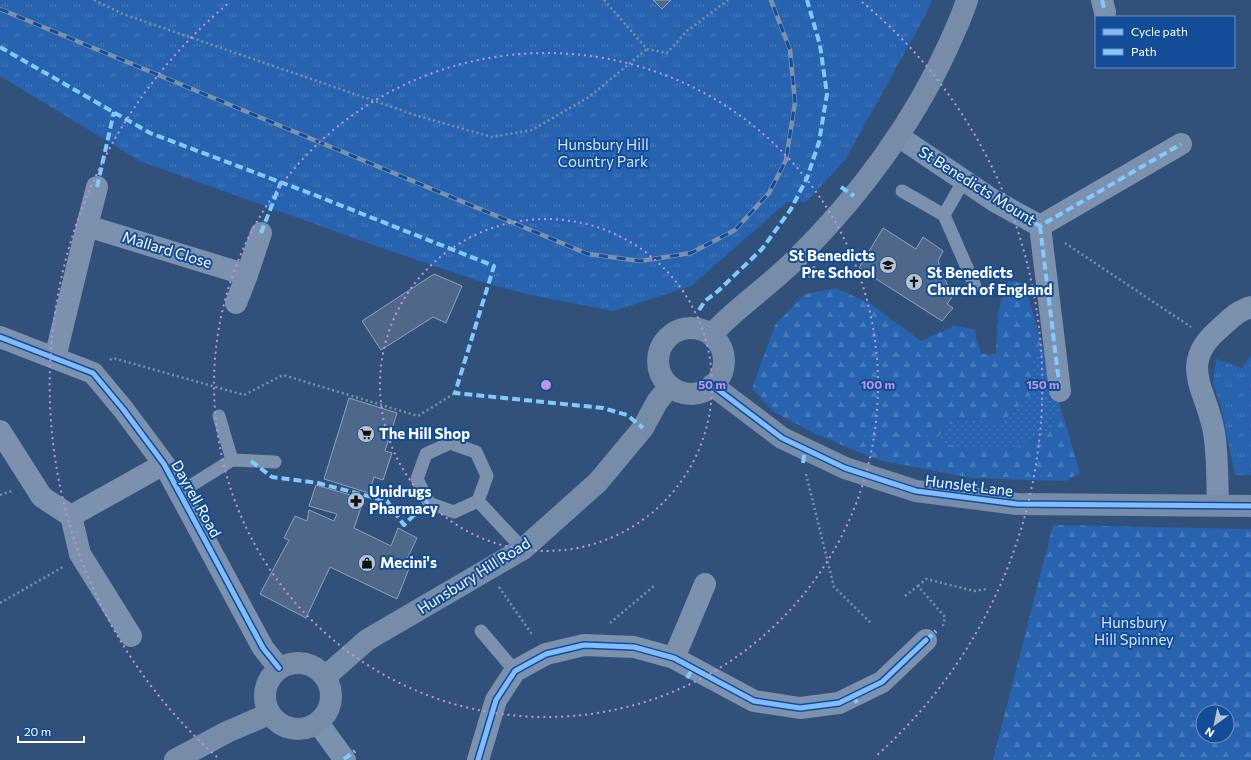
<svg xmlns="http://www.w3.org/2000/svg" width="1251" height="760" font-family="Commissioner,sans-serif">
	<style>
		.grass { fill: url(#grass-dots) }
		.forest { fill: url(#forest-firs); fill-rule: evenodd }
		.park { fill: url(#park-tufts) }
		.building { fill: #4f6889; stroke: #90a2ba }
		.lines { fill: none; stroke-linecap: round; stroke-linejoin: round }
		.path { stroke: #7c91ad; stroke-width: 2.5; stroke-dasharray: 2 3; stroke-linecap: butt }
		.lane { stroke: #7c91ad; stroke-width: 13 }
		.street { stroke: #7c91ad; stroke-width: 22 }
		.secondary { stroke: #778ca9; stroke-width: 22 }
		.rail-casing { stroke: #7c91ab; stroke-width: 4.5 }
		.rail { stroke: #134d98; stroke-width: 3; stroke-dasharray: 9; stroke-linecap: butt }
		.quiet { stroke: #80caff; stroke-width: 4; stroke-dasharray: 8 4; stroke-linecap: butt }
		.cycleway-casing { stroke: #134d98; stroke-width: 8 }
		.cycleway { stroke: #80bcff; stroke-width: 5 }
		.ring { fill: none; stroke: #bd96df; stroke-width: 2; stroke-dasharray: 2 4 }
		.labels { text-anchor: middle; stroke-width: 4; stroke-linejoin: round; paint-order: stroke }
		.park-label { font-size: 15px; fill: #cee3fd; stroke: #134d98 }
		.street-label { font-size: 15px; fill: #fff; stroke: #134d98 }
		.poi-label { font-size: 15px; font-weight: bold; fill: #fff; stroke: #134d98; text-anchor: start }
		.centre { fill: #bd96df; stroke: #134d98; stroke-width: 2 }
		.ring-label { font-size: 12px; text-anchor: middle; font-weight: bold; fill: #bd96df; stroke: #134d98; stroke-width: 4; stroke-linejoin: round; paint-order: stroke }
	</style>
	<defs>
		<pattern id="grass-dots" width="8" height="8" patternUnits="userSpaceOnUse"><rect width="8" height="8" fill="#2763ae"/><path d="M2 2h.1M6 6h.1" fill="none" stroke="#477aba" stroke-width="1.8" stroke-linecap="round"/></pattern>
		<pattern id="forest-firs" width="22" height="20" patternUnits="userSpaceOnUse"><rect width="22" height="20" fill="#2763ae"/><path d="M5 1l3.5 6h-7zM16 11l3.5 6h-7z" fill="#477aba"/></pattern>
		<pattern id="park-tufts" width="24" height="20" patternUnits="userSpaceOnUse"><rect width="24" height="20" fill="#2763ae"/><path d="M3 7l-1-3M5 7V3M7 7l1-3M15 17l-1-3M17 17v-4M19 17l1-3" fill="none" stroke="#477aba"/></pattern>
	</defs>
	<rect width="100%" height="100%" fill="#31517a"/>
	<path class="grass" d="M1041,341L1062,412L1044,435L1010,449H967L936,442L946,425L971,419L1001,423L1030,396L1033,361Z"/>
	<path class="forest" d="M1008,281L1024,283L1041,341L1033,361L1030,396L1001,423L971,419L946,425L936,441L967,449H1010L1044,435L1062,412L1080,473L1065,481L972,478L878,460L816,434L774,412L752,389L775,325L805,294L836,288L871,304L921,341L954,326L974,329L981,354H996L998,311Z
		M1053,525L1251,529V760H993ZM1203,712H1227V736H1203Z"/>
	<path class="park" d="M0,0H932L925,16L845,160L806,202H787L691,286L613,311L531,295L482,282L362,241L140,161L0,76Z
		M1251,355V475H1235L1221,407L1213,383L1216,359L1242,368Z"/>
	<path class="building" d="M653,0H671L662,9Z
		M883,228L916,249L923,237L943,251L938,261L952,297L947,304L953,308L942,321L859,268Z
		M814,266L818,271L810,278L806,274Z
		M434,274L462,286L446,323L433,317L381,350L362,321Z
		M349,398L397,413L385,451L392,453L383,480L374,477L369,493L324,479Z
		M316,485L364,499L354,528L391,546L398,528L417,538L407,559L412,561L397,599L330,567L306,618L260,594L289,540L284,538L295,516L307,521L309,510L334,521L337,514L309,506Z"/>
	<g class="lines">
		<path class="path" d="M94,0L123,14L418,116L492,137L532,130L589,97L647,49
			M604,0L647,49L667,53L687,31L728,0
			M1065,243L1191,327
			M110,360L113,358L244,395L283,375L418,416L455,393
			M806,474L834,587L872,624
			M0,495L12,491
			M918,586L926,579L974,591L986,589
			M499,587L533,636
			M905,596L918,586L945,617L943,626
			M0,603L63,567
			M610,623L654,586"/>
		<path class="lane" d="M964,180L944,215L975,286
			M902,191L944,215
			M219,416L232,460
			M450,443L476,452L487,476L478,501L454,512L429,503L417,479L426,454Z
			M179,493L232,460L275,462
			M478,501L523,549
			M481,631L515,671"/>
		<path class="street" d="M1102,0L1105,12
			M898,136L993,200L1040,226L1181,144
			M87,226L97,187
			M1040,226L1060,391
			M247,275L261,233
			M0,337L93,373L123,409L164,464L263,648L279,668
			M55,358L87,226L247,275L236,303
			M0,431L42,497L71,516L80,554L131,636
			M1218,505C1217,480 1218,457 1214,432C1207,390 1177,365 1219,329C1229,320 1237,311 1251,307
			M71,516L164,464
			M674,658L705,584
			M318,723L345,760
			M478,760L496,700L515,671L546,654L584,645L634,647L674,658L754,701L800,708L839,703L882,682L926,640"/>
		<path class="secondary" d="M658 361a33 33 0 1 1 66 0a33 33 0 1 1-66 0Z
			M711,335C738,306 768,287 795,260C858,198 914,123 950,42C956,28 963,14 967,0
			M712,385L782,438L845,468L916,491L1017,504L1251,506
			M265 696a33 33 0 1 1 66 0a33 33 0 1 1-66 0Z
			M325,677L367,640L523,549L598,482L643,428L657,402L670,386
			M175,760L227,732L269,714"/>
		<defs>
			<path id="rail" d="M0,9L588,254L640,261L691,253L735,230L769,193L786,160L795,102L790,50L771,0"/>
		</defs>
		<use href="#rail" class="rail-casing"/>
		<use href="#rail" class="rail"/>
		<path class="quiet" d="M1102,0L1105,12
			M0,47L150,133L312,194L494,266L455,393L603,408L627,415L643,428
			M97,187L114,112
			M841,187L854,196
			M993,200L1040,226L1181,144
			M1040,226L1060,391
			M261,233L281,182
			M699,310L705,301L718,291L762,249L791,209L807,178L819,142L827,94L820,45L807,0
			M251,461L272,477L318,483L387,501L404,525L428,501
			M803,463L805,449
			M926,640L936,631
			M687,678L693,668
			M853,696L859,706
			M344,759L355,751"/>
		<defs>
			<path id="cycleway" d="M0,337L93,373L123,409L164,464L263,648L279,668
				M712,385L782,438L845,468L916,491L1017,504L1251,506
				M478,760L496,700L515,671L546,654L584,645L634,647L674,658L754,701L800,708L839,703L882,682L926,640"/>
		</defs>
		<use href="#cycleway" class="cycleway-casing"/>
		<use href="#cycleway" class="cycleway"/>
	</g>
	<g class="ring">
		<circle cx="546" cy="385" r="166"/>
		<circle cx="546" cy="385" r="332"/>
		<path d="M217 757A497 497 0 0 1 230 2M862 2A497 497 0 0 1 875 757"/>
	</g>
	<defs>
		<symbol id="school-disc" viewBox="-11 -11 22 22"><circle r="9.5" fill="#b7c2d0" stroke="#134d98"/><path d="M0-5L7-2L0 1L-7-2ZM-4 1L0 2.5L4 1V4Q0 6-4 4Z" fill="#111"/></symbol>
		<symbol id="church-disc" viewBox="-11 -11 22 22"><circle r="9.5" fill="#b7c2d0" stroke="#134d98"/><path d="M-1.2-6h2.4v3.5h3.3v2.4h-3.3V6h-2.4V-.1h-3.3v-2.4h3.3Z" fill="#111"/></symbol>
		<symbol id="supermarket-disc" viewBox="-11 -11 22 22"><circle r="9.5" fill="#b7c2d0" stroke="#134d98"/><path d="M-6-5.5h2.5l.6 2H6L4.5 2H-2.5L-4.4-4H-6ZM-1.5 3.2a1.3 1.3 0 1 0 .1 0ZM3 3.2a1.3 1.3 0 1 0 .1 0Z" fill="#111"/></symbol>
		<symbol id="pharmacy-disc" viewBox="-11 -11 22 22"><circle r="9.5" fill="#b7c2d0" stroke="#134d98"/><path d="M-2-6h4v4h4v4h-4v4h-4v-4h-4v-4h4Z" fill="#111"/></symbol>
		<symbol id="shop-disc" viewBox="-11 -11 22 22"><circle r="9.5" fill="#b7c2d0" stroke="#134d98"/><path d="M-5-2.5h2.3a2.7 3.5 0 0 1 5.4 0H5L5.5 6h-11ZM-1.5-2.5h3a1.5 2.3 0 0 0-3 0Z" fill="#111"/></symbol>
	</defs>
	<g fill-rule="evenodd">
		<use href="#school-disc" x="878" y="255" width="20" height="20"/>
		<use href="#church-disc" x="904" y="272" width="20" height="20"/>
		<use href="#supermarket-disc" x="356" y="424" width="20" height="20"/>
		<use href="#pharmacy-disc" x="346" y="491" width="20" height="20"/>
		<use href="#shop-disc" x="357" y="553" width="20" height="20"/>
	</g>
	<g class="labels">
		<g class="park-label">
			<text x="603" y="150">Hunsbury Hill<tspan x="603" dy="17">Country Park</tspan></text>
			<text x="1134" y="628">Hunsbury<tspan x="1134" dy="17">Hill Spinney</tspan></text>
		</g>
		<g class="street-label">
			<text transform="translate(977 186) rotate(32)" y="5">St Benedicts Mount</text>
			<text transform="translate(167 250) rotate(17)" y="5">Mallard Close</text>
			<text transform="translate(969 486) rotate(7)" y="5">Hunslet Lane</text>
			<text transform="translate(196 499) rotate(61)" y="5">Dayrell Road</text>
			<text transform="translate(474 576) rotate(-32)" y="5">Hunsbury Hill Road</text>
		</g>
		<g class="poi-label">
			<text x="875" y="261" text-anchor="end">St Benedicts<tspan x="875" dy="17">Pre School</tspan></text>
			<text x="927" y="278">St Benedicts<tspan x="927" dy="17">Church of England</tspan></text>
			<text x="379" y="439">The Hill Shop</text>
			<text x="369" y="497">Unidrugs<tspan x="369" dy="17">Pharmacy</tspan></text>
			<text x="380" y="568">Mecini's</text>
		</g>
	</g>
	<circle cx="546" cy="385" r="6" class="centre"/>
	<g class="ring-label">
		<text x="712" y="389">50 m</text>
		<text x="878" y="389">100 m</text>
		<text x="1043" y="389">150 m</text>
	</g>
	<rect x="1095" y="16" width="140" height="52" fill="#134d98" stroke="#7194c1"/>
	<rect x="1103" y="29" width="20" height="6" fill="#80bcff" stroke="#7194c1"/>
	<text x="1131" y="36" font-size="12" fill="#ffffff">Cycle path</text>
	<rect x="1103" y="49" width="20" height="6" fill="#80caff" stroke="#7194c1"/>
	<text x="1131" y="56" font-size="12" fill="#ffffff">Path</text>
	<g transform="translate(1215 724) rotate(213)"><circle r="19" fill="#134d98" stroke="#7194c1"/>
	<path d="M0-3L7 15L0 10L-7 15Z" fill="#b7c2d0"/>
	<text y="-6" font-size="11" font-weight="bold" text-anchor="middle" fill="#ffffff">N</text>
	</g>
	<path d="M18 736v6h66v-6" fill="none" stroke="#ffffff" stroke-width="2"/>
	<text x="24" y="736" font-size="12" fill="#ffffff" stroke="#134d98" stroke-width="3" paint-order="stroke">20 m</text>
</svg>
